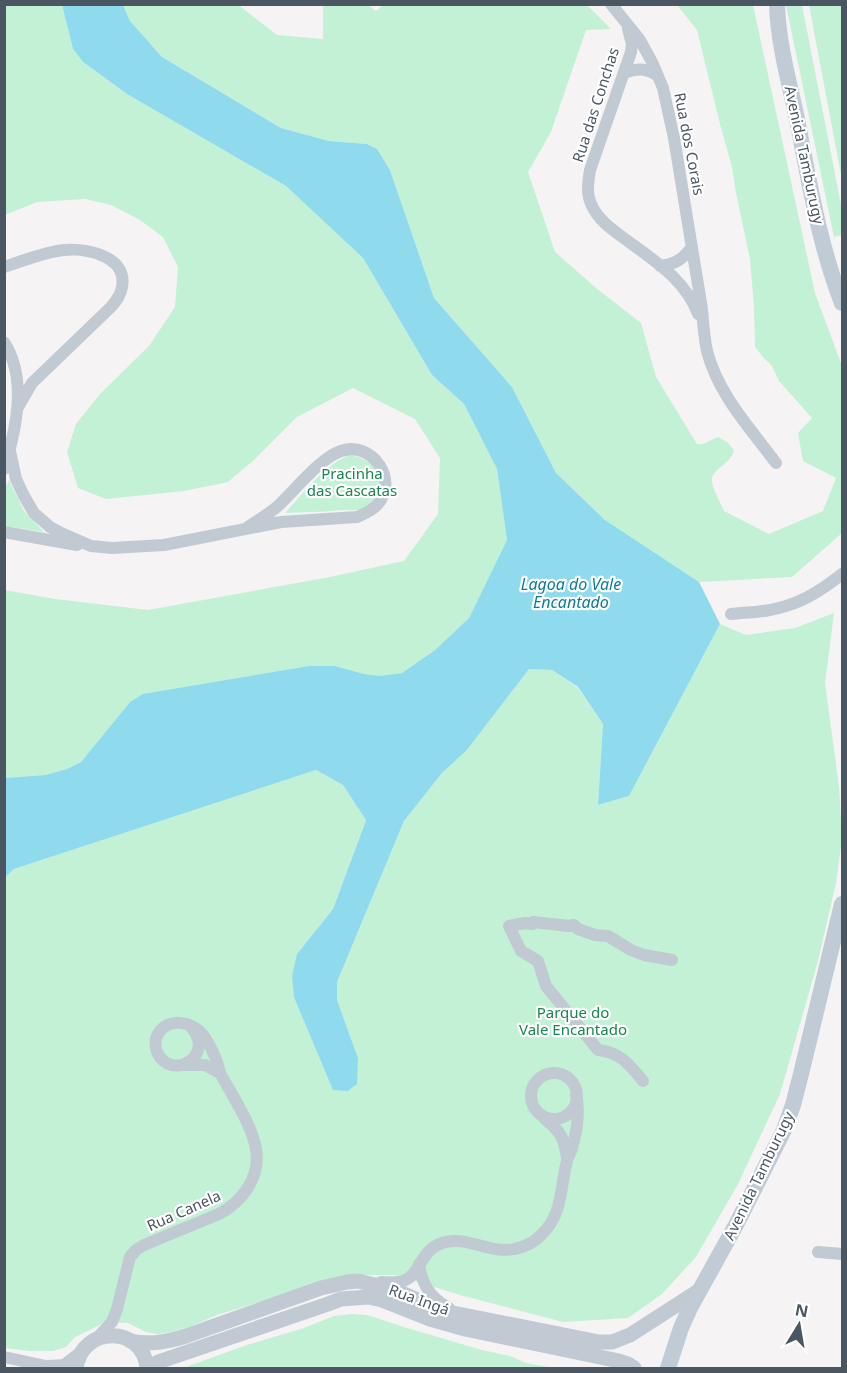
<svg xmlns="http://www.w3.org/2000/svg" width="847" height="1373" font-family="'Noto Sans',sans-serif">
	<style>
		.green { fill: #c3f1d5 }
		.water { fill: #90daee }
		.lines { fill: none; stroke-linecap: round; stroke-linejoin: round }
		.minor { stroke: #c1cad2; stroke-width: 12 }
		.tertiary { stroke: #c1cad2; stroke-width: 15 }
		.secondary { stroke: #c1cbd6; stroke-width: 16 }
		.labels { text-anchor: middle; stroke-width: 4.5; stroke-linejoin: round; paint-order: stroke }
		.street-label { font-size: 15px; fill: #4a5661; stroke: #fff }
		.park-label { font-size: 15px; fill: #17864f; stroke: #fff }
		.water-label { font-size: 16px; font-style: italic; fill: #0c7c9b; stroke: #fff }
	</style>
	<rect width="100%" height="100%" fill="#f5f3f3"/>
	<path class="green" d="M384,4L587,5L611,29L586,30L551,132L528,172L555,252L596,288L641,323L656,377L697,444H703L718,437L727,442L734,450C731,465 710,469 712,482C714,492 720,502 724,511L769,534L823,511L836,478L803,461L798,433L812,418L779,381L772,366L763,357L755,347L754,307L750,259L736,193L732,167L720,124L697,30L677,5H753L815,293L842,366V533L792,577L699,582L605,520L556,473L512,387L434,298L390,170L377,149L367,144L329,141L281,128L162,57L130,21L123,5H239L246,11L277,35L323,39V5H368L376,11Z
		M5,5H62L73,49L83,62L127,94L286,186L363,258L432,375L464,404L497,469L507,540L469,618L435,650L402,673L379,676L364,674L335,666L130,702L81,762L67,769L45,775L5,778V590L55,599L148,610L330,577L404,561L438,514L440,458L415,419L353,388L297,417L254,460L228,482L184,491L106,499L78,488L67,452L76,424L100,394L149,346L175,307L178,267L163,237L140,220L111,205L85,199L37,202L5,215Z
		M786,5H802L842,210V235L834,237Z
		M809,5H842V180Z
		M350,455C363,458 375,462 379,476C382,486 376,503 365,508C358,511 349,510 342,510C323,512 304,512 285,513C304,493 325,464 350,455Z
		M9,480L24,511L44,532L5,526L4,489Z
		M834,613L825,683L839,787L842,839L836,883L818,961L780,1094L738,1184L696,1257L662,1294L628,1318L563,1322L460,1295L395,1275H346L217,1315L189,1327L170,1332L157,1334L146,1332L128,1323L106,1322L75,1337L66,1347L53,1351H30L5,1348V877L14,869L316,770L343,785L366,819L333,909L297,954L358,1058L337,1000V982L404,821L442,773L467,750L529,669L552,670L578,688L603,724L598,805L629,796L720,624L746,635L795,628Z
		M352,1314L367,1315L407,1328L482,1350L510,1356L526,1363L554,1368H486L481,1367L478,1368H183L247,1345L304,1328L334,1316Z"/>
	<path class="water" d="M62,5H123L130,21L162,57L281,128L329,141L367,144L377,149L390,170L434,298L512,387L556,473L605,520L699,582L720,624L629,796L598,805L603,724L578,687L552,670L529,669L467,750L442,773L404,821L337,982V1000L358,1058L357,1084L348,1091L333,1090L294,997L292,976L297,954L333,909L366,820L343,785L316,770L14,869L5,877V778L45,775L67,769L81,762L130,702L143,694L309,666H335L364,674L379,676L402,673L435,650L469,618L507,540L497,469L464,404L432,375L363,258L286,186L127,94L83,62L73,49Z"/>
	<g class="lines">
		<path class="minor" d="M611,4L640,40L652,62L663,88L674,138L702,309C703,323 704,337 707,351C718,394 750,428 776,463
			M628,29L632,44L631,52L590,170C588,183 586,194 592,206C598,219 610,228 621,236C650,258 685,278 698,314
			M624,73C637,68 645,68 657,75
			M660,266C675,264 682,260 691,248
			M4,267C23,261 44,252 64,250C86,248 128,256 122,287C121,295 116,301 111,307L32,383L17,409
			M4,342C28,379 16,430 4,469
			M10,451L16,479L24,496L34,513L50,527L61,533L91,546L112,548L164,545L281,522L357,517C364,514 372,511 377,505C400,481 372,440 341,451C320,458 295,490 278,506C269,514 258,520 248,527
			M4,532L77,545
			M731,614C750,612 771,612 789,605C808,599 827,586 842,574
			M184,1065H205L220,1073
			M531 1096a23 23 0 1 1 46 0a23 23 0 1 1-46 0Z
			M643,1081C629,1064 620,1052 598,1050L546,986L538,961L521,951L509,926L525,923L532,924L533,922L569,926L574,925L578,929L595,935L608,936L631,950L644,955L672,960
			M544,1118C561,1132 564,1137 567,1158
			M818,1252L842,1254
			M419,1264C422,1284 430,1298 449,1308
			M381,1282C388,1282 396,1283 403,1281C421,1275 420,1250 442,1243C466,1235 490,1254 514,1249C525,1247 535,1242 542,1234C563,1214 560,1187 567,1161C568,1157 571,1153 572,1148C577,1131 580,1111 576,1094
			M96,1339L112,1322L117,1309L130,1257L136,1250L144,1245L219,1214C242,1202 261,1177 256,1149C252,1125 232,1095 220,1073C218,1062 210,1044 203,1035C192,1021 168,1017 158,1034C155,1039 155,1046 157,1052C171,1083 218,1055 190,1026
			M4,1357L55,1368
			M48,1366L64,1365L81,1352"/>
		<path class="tertiary" d="M130,1341C151,1345 166,1342 186,1336L321,1288L347,1282L358,1281L392,1289L443,1311L599,1342H612L630,1335L700,1290
			M76,1368C82,1325 143,1325 147,1368
			M151,1368L158,1362L164,1360L328,1304L341,1299L368,1297L382,1300L430,1319L465,1329L619,1361L628,1364L634,1368"/>
		<path class="secondary" d="M777,4C778,43 789,81 797,119C809,181 819,244 842,303
			M668,1368L681,1328L690,1308L737,1223L784,1130L793,1105L801,1074L842,904"/>
	</g>
	<g class="labels">
		<g class="street-label">
			<text transform="translate(596 105) rotate(-72)" y="5">Rua das Conchas</text>
			<text transform="translate(689 144) rotate(79)" y="5">Rua dos Corais</text>
			<text transform="translate(804 155) rotate(78)" y="5">Avenida Tamburugy</text>
			<text transform="translate(759 1176) rotate(-64)" y="5">Avenida Tamburugy</text>
			<text transform="translate(184 1211) rotate(-24)" y="5">Rua Canela</text>
			<text transform="translate(419 1300) rotate(20)" y="5">Rua Ingá</text>
		</g>
		<g class="park-label">
			<text x="352" y="479">Pracinha<tspan x="352" dy="17">das Cascatas</tspan></text>
			<text x="573" y="1018">Parque do<tspan x="573" dy="17">Vale Encantado</tspan></text>
		</g>
		<g class="water-label">
			<text x="571" y="590">Lagoa do Vale<tspan x="571" dy="18">Encantado</tspan></text>
		</g>
	</g>
	<rect width="847" height="1373" fill="none" stroke="#4a5661" stroke-width="12"/>
	<g transform="translate(799 1325) rotate(11)" stroke="#ffffff" stroke-width="4.5" paint-order="stroke">
	<path d="M0-4.5L10 22L0 15L-10 22Z" fill="#4a5661"/>
	<text y="-9" font-size="16" font-weight="bold" text-anchor="middle" fill="#4a5661">N</text>
	</g>
</svg>
